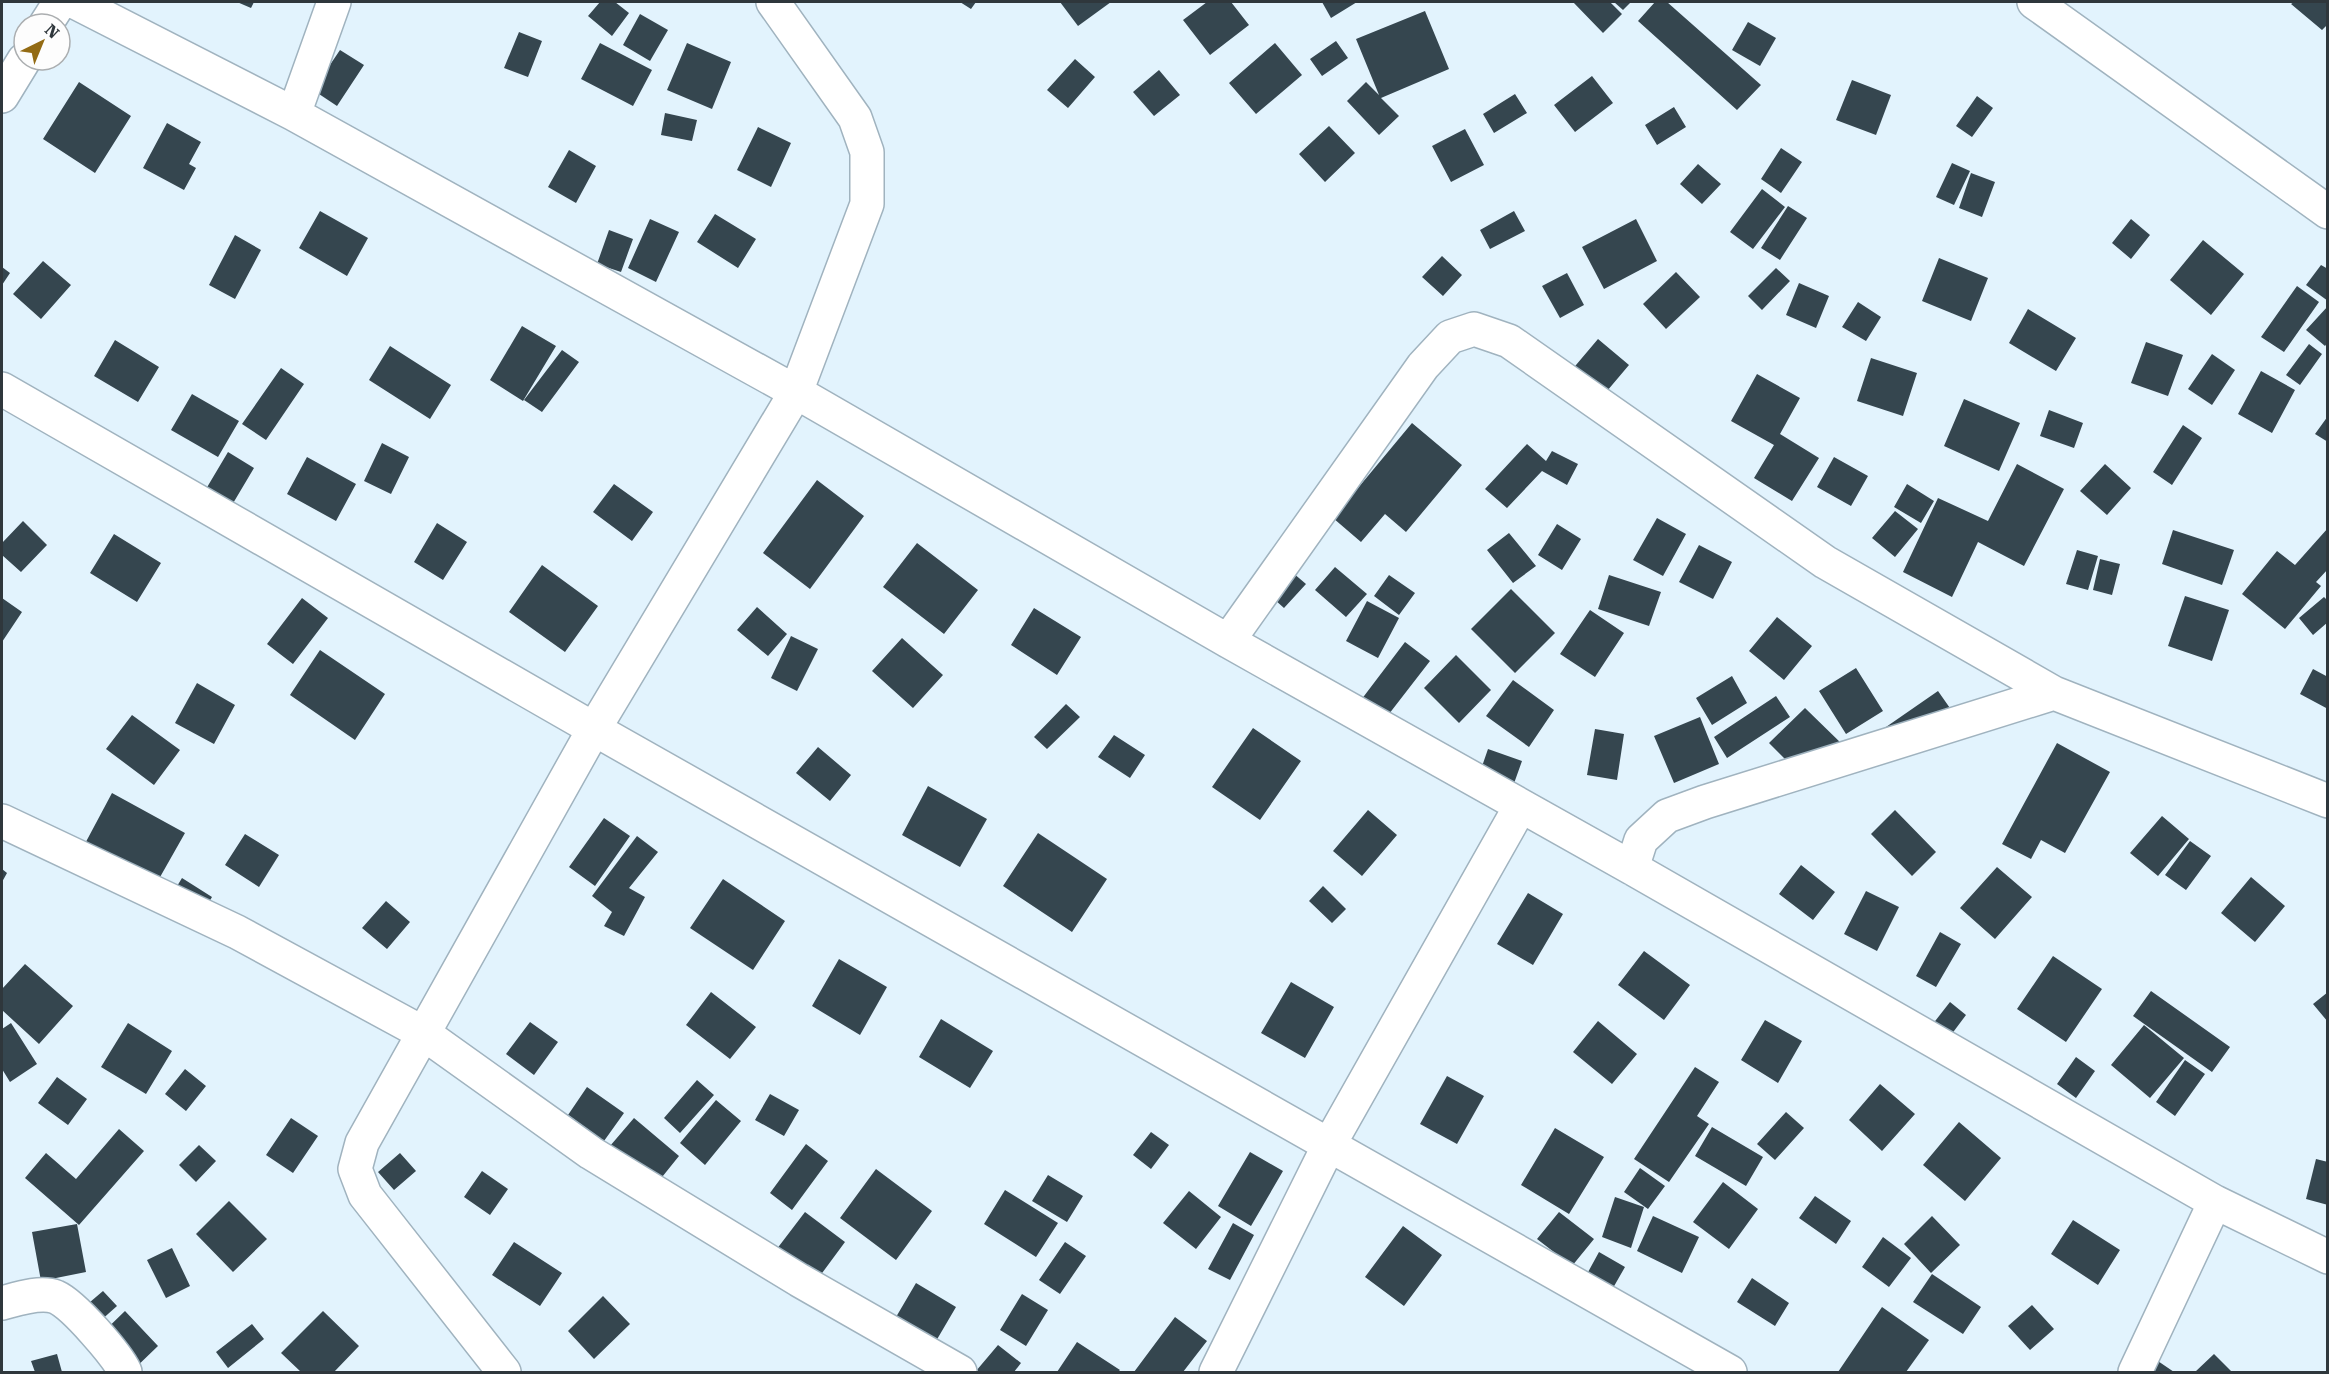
<svg xmlns="http://www.w3.org/2000/svg" width="2329" height="1374" font-family="'Roboto Serif',serif">
	<style>
		.building { fill: #35464f }
		.lines { fill: none; stroke-linecap: round; stroke-linejoin: round }
		.street-casing { stroke: #a0b3bf; stroke-width: 36 }
		.street { stroke: #fff; stroke-width: 33 }
	</style>
	<rect width="100%" height="100%" fill="#e2f3fd"/>
	<path class="building" d="M237,2H254L251,8Z
		M600,2H615L629,13L612,36L588,16Z
		M960,2H976L971,9Z
		M1060,2H1111L1078,26Z
		M1207,2H1231L1249,25L1210,55L1183,20Z
		M1322,2H1357L1331,18Z
		M1573,2H1610L1622,14L1603,33Z
		M1614,2H1631L1623,10Z
		M1655,2H1667L1761,85L1737,110L1638,21Z
		M2294,2H2328V24L2322,30L2291,4Z
		M1425,11L1449,69L1381,98L1399,116L1379,135L1347,101L1366,82L1379,95L1356,39Z
		M640,14L668,30L650,61L623,45Z
		M1748,22L1776,38L1760,66L1732,50Z
		M519,32L542,41L528,77L504,68Z
		M1336,41L1348,58L1322,76L1310,59Z
		M600,43L652,70L633,106L581,79Z
		M687,43L731,62L712,109L667,90Z
		M1275,43L1302,75L1256,114L1229,83Z
		M340,50L364,65L337,106L313,90Z
		M1075,59L1095,77L1068,108L1047,90Z
		M1159,70L1180,95L1154,116L1133,92Z
		M1592,76L1613,103L1575,132L1554,105Z
		M1852,80L1891,95L1876,135L1836,120Z
		M79,82L131,116L95,173L43,139Z
		M1515,94L1527,113L1494,133L1483,114Z
		M1977,96L1993,108L1972,137L1956,126Z
		M1674,107L1686,127L1657,145L1645,125Z
		M665,113L697,120L692,141L661,135Z
		M167,123L201,142L189,164L196,168L184,190L143,168Z
		M1329,126L1355,153L1325,182L1299,154Z
		M758,127L791,143L771,187L737,170Z
		M1465,129L1484,165L1451,182L1432,146Z
		M1781,148L1802,162L1781,193L1761,179Z
		M569,150L596,166L576,203L548,187Z
		M1952,163L1970,171L1954,205L1936,197Z
		M1698,164L1721,184L1702,204L1680,184Z
		M1971,173L1995,182L1982,217L1959,208Z
		M1762,189L1785,207L1753,249L1730,232Z
		M1788,206L1807,218L1780,260L1761,248Z
		M320,211L368,238L347,276L299,248Z
		M1514,211L1525,231L1490,249L1480,230Z
		M715,214L756,239L738,268L697,242Z
		M650,219L679,232L656,282L628,268Z
		M1636,219L1657,261L1604,289L1582,247Z
		M2131,219L2150,235L2131,259L2112,243Z
		M609,230L633,239L621,272L597,264Z
		M235,235L261,250L235,299L209,285Z
		M2203,240L2244,274L2211,315L2170,280Z
		M1442,256L1462,275L1443,296L1422,277Z
		M1939,258L1988,278L1971,321L1922,301Z
		M43,261L71,285L41,319L13,294Z
		M2321,265L2328,269V301L2306,285Z
		M2,267L10,273L2,285Z
		M1776,268L1790,281L1762,310L1748,296Z
		M1676,272L1700,297L1666,329L1643,304Z
		M1567,273L1584,305L1560,318L1542,286Z
		M1799,283L1829,296L1816,328L1786,315Z
		M2297,286L2319,302L2284,352L2261,337Z
		M1858,302L1881,317L1866,341L1842,327Z
		M2328,306V342L2325,346L2306,330Z
		M2028,309L2076,338L2056,371L2009,343Z
		M522,326L556,346L523,401L490,380Z
		M1598,339L1629,365L1596,404L1565,378Z
		M115,340L159,367L138,402L94,376Z
		M2146,342L2183,355L2168,396L2131,383Z
		M2309,344L2322,354L2300,385L2286,375Z
		M390,346L451,385L430,419L369,380Z
		M562,350L579,362L542,412L524,400Z
		M2212,354L2235,370L2212,405L2188,389Z
		M1871,358L1917,373L1903,416L1857,401Z
		M281,368L304,384L266,440L242,424Z
		M2261,371L2295,390L2272,433L2238,414Z
		M1757,374L1800,398L1780,434L1819,458L1792,501L1754,478L1774,445L1731,421Z
		M192,394L239,421L218,457L171,430Z
		M1964,399L2020,423L1999,471L1944,446Z
		M2049,410L2083,423L2074,448L2040,436Z
		M2328,416V442L2315,434Z
		M1412,423L1462,465L1406,532L1385,514L1361,542L1333,518Z
		M2183,425L2202,438L2172,485L2153,472Z
		M382,443L409,457L391,494L364,481Z
		M1527,444L1546,461L1552,451L1578,464L1567,485L1542,471L1507,508L1485,489Z
		M228,452L254,468L232,505L206,489Z
		M307,457L356,484L336,521L287,494Z
		M1834,457L1868,476L1851,506L1817,487Z
		M2017,464L2064,489L2024,566L1978,542L1952,597L1903,572L1938,498L1988,521Z
		M2105,464L2131,488L2107,515L2080,491Z
		M817,480L864,516L810,589L763,553Z
		M614,484L653,512L632,541L593,512Z
		M1907,484L1934,501L1921,523L1894,507Z
		M1895,511L1918,529L1895,557L1872,538Z
		M1657,518L1686,534L1663,576L1633,560Z
		M23,521L47,545L21,572L2,555V543Z
		M437,523L467,542L443,580L414,562Z
		M1557,524L1581,539L1562,570L1538,555Z
		M2328,528V569L2316,582L2321,586L2285,629L2242,594L2277,551L2295,565Z
		M2173,530L2234,550L2222,585L2162,564Z
		M1509,533L1536,566L1513,583L1487,550Z
		M114,534L161,563L137,602L90,573Z
		M917,543L978,590L944,634L883,587Z
		M1699,545L1732,562L1713,599L1679,582Z
		M2077,550L2098,556L2088,590L2066,584Z
		M2100,559L2120,564L2112,595L2093,590Z
		M542,565L598,606L565,652L509,612Z
		M1286,567L1306,584L1284,608L1265,591Z
		M1335,567L1367,594L1346,617L1315,590Z
		M1389,575L1415,593L1399,615L1374,596Z
		M1609,575L1661,592L1649,626L1598,609Z
		M1511,589L1555,633L1515,673L1471,629Z
		M2185,596L2229,610L2212,661L2168,646Z
		M2324,597L2328,601V622L2313,635L2299,618Z
		M2,598L22,612L2,642Z
		M302,598L328,618L293,664L267,644Z
		M1367,601L1399,618L1378,658L1346,641Z
		M757,607L787,634L768,656L737,630Z
		M1034,608L1081,637L1057,675L1011,645Z
		M1590,610L1624,633L1595,677L1560,654Z
		M1777,617L1812,646L1784,680L1749,651Z
		M791,636L818,649L797,691L771,678Z
		M902,638L943,675L913,708L872,671Z
		M1405,642L1430,661L1382,723L1358,704Z
		M320,650L385,694L355,740L290,695Z
		M1456,655L1491,690L1459,723L1424,688Z
		M1856,668L1883,711L1846,734L1819,691Z
		M2313,669L2328,677V709L2300,694Z
		M1732,676L1747,703L1712,725L1696,698Z
		M1513,680L1554,710L1529,747L1486,716Z
		M197,683L235,705L214,744L175,723Z
		M1938,691L1952,711L1873,736Z
		M1776,696L1790,717L1727,758L1714,737Z
		M1066,704L1080,717L1047,749L1034,737Z
		M1805,708L1844,746L1808,782L1769,743Z
		M132,715L180,750L154,785L106,749Z
		M1700,717L1719,764L1674,783L1654,736Z
		M1253,728L1301,761L1260,820L1212,787Z
		M1595,729L1624,734L1617,780L1587,775Z
		M1114,735L1145,755L1130,778L1098,757Z
		M2057,743L2110,772L2065,853L2041,840L2031,859L2002,844Z
		M818,747L851,775L830,801L796,773Z
		M1488,749L1522,761L1512,789L1478,778Z
		M928,786L987,819L960,867L902,835Z
		M112,793L185,833L151,893L80,853Z
		M1368,810L1397,835L1362,876L1333,851Z
		M1895,810L1936,852L1912,876L1871,834Z
		M2162,816L2189,839L2158,876L2130,853Z
		M604,818L630,836L595,886L569,867Z
		M1038,833L1107,879L1072,932L1003,886Z
		M245,834L279,855L259,887L225,865Z
		M637,836L658,852L629,888L645,897L624,936L604,926L612,912L592,896Z
		M2190,841L2211,856L2186,890L2165,875Z
		M1801,865L1835,892L1813,920L1779,894Z
		M1997,867L2032,897L1995,939L1960,908Z
		M2,869L7,873L2,882Z
		M2251,877L2285,906L2255,942L2221,913Z
		M182,878L212,897L198,921L168,901Z
		M723,879L785,921L753,970L690,928Z
		M1323,886L1346,909L1332,923L1309,901Z
		M1866,891L1899,907L1877,951L1844,934Z
		M1528,893L1563,914L1533,965L1497,944Z
		M386,901L410,922L387,949L362,928Z
		M1940,932L1961,944L1936,987L1916,976Z
		M1644,951L1690,985L1664,1020L1618,985Z
		M2053,956L2102,989L2066,1042L2017,1009Z
		M839,959L887,987L860,1035L812,1006Z
		M25,964L73,1006L39,1044L2,1010V989Z
		M1291,982L1334,1007L1305,1058L1261,1033Z
		M2151,991L2230,1047L2212,1072L2133,1016Z
		M711,992L756,1027L730,1059L686,1025Z
		M2328,992V1022L2313,1004Z
		M1950,1002L1966,1015L1942,1047L1925,1034Z
		M941,1019L993,1051L970,1088L919,1057Z
		M1765,1020L1802,1041L1778,1083L1741,1060Z
		M1598,1021L1637,1054L1612,1084L1573,1052Z
		M530,1022L558,1042L534,1075L506,1054Z
		M11,1023L37,1064L10,1082L2,1069V1029Z
		M128,1023L172,1051L146,1094L101,1067Z
		M2144,1025L2184,1058L2150,1098L2111,1065Z
		M2076,1057L2095,1071L2076,1098L2057,1084Z
		M2185,1060L2205,1074L2175,1116L2156,1102Z
		M1695,1067L1719,1082L1697,1116L1709,1124L1669,1182L1634,1159Z
		M185,1069L206,1086L186,1111L165,1094Z
		M1447,1076L1484,1096L1457,1144L1420,1124Z
		M57,1077L87,1099L68,1125L38,1103Z
		M697,1080L714,1095L680,1133L664,1118Z
		M1880,1084L1915,1114L1882,1151L1849,1120Z
		M587,1087L624,1113L604,1141L568,1115Z
		M770,1094L799,1110L784,1136L755,1120Z
		M716,1100L741,1121L705,1165L680,1143Z
		M1786,1112L1804,1128L1775,1160L1757,1144Z
		M291,1118L318,1136L293,1173L266,1155Z
		M634,1118L679,1156L650,1192L604,1153Z
		M1959,1122L2001,1158L1965,1201L1923,1165Z
		M1712,1127L1763,1157L1746,1186L1695,1156Z
		M1555,1128L1604,1157L1569,1214L1521,1185Z
		M119,1129L144,1151L79,1225L25,1178L46,1153L76,1179Z
		M1151,1132L1169,1145L1151,1169L1133,1155Z
		M806,1144L828,1161L792,1210L770,1193Z
		M199,1145L216,1161L196,1182L179,1165Z
		M1250,1152L1283,1171L1251,1226L1218,1206Z
		M400,1153L416,1171L394,1190L378,1172Z
		M2316,1159L2328,1162V1205L2306,1199Z
		M1640,1168L1665,1186L1648,1209L1624,1192Z
		M876,1169L932,1211L896,1260L840,1218Z
		M482,1171L508,1189L490,1215L464,1197Z
		M1048,1175L1083,1196L1067,1222L1032,1201Z
		M1723,1182L1758,1209L1729,1249L1693,1222Z
		M1005,1190L1058,1223L1036,1257L984,1224Z
		M1189,1191L1221,1217L1196,1249L1163,1223Z
		M1815,1196L1851,1221L1836,1244L1799,1218Z
		M1615,1197L1644,1207L1631,1248L1602,1237Z
		M229,1201L267,1239L233,1272L196,1234Z
		M805,1212L845,1242L814,1284L773,1254Z
		M1559,1212L1594,1239L1572,1266L1537,1239Z
		M1653,1216L1699,1237L1682,1273L1637,1251Z
		M1932,1216L1960,1245L1931,1273L1904,1244Z
		M2073,1220L2120,1250L2098,1285L2051,1254Z
		M1233,1223L1254,1235L1230,1280L1208,1269Z
		M77,1224L86,1272L41,1281L32,1232Z
		M1403,1226L1442,1255L1404,1306L1365,1277Z
		M1883,1237L1911,1258L1889,1287L1862,1267Z
		M514,1242L562,1273L540,1306L492,1275Z
		M1065,1242L1086,1256L1060,1294L1039,1280Z
		M172,1248L190,1286L166,1298L147,1260Z
		M1599,1252L1625,1267L1613,1288L1587,1274Z
		M1932,1274L1981,1307L1963,1334L1913,1302Z
		M1752,1278L1789,1303L1775,1326L1737,1302Z
		M916,1283L956,1307L929,1353L889,1329Z
		M103,1291L117,1306L90,1330L76,1314Z
		M1022,1294L1048,1310L1026,1346L1000,1330Z
		M603,1296L630,1324L594,1359L568,1331Z
		M2032,1305L2054,1329L2030,1350L2008,1326Z
		M1882,1307L1929,1340L1906,1372H1838Z
		M125,1311L158,1346L131,1372L94,1341Z
		M323,1311L359,1346L334,1372H301L281,1353Z
		M1175,1317L1207,1341L1183,1372H1134Z
		M252,1324L264,1339L228,1368L216,1352Z
		M1077,1342L1120,1370L1118,1372H1057Z
		M998,1345L1021,1363L1014,1372H978L976,1371Z
		M57,1354L62,1372H35L31,1361Z
		M2214,1354L2232,1372H2195Z
		M2152,1357L2174,1372H2141Z"/>
	<g class="lines">
		<defs>
			<path id="street" d="M75,2L294,114L796,392L1228,641L1632,868L2215,1202L2328,1257
				M2034,2L2328,212
				M46,24L60,2
				M2,96L24,60
				M294,114L334,2
				M2,389L594,729L1730,1372
				M1228,641L1423,366L1450,337L1474,329L1509,341L1825,562L2054,693L2328,801
				M2,821L237,932L423,1033L591,1153L799,1280L960,1372
				M1632,868L1641,840L1667,816L1705,802L2054,693
				M2,1303C17,1299 40,1291 56,1297C74,1305 117,1355 125,1372
				M504,1372L365,1195L355,1169L362,1143L594,729L796,392L867,204V152L855,118L773,2
				M1216,1372L1329,1145L1520,807
				M2135,1372L2215,1202"/>
		</defs>
		<use href="#street" class="street-casing"/>
		<use href="#street" class="street"/>
	</g>
	<rect width="2329" height="1374" fill="none" stroke="#2f373c" stroke-width="6"/>
	<g transform="translate(42 42) rotate(43)"><circle r="28" fill="#fdfdfd" stroke="#abaeb0" stroke-width="1.5"/>
	<path d="M0-4.5L10 22L0 15L-10 22Z" fill="#936b14"/>
	<text y="-9" font-size="16" font-weight="bold" text-anchor="middle" fill="#2f373c">N</text>
	</g>
</svg>
